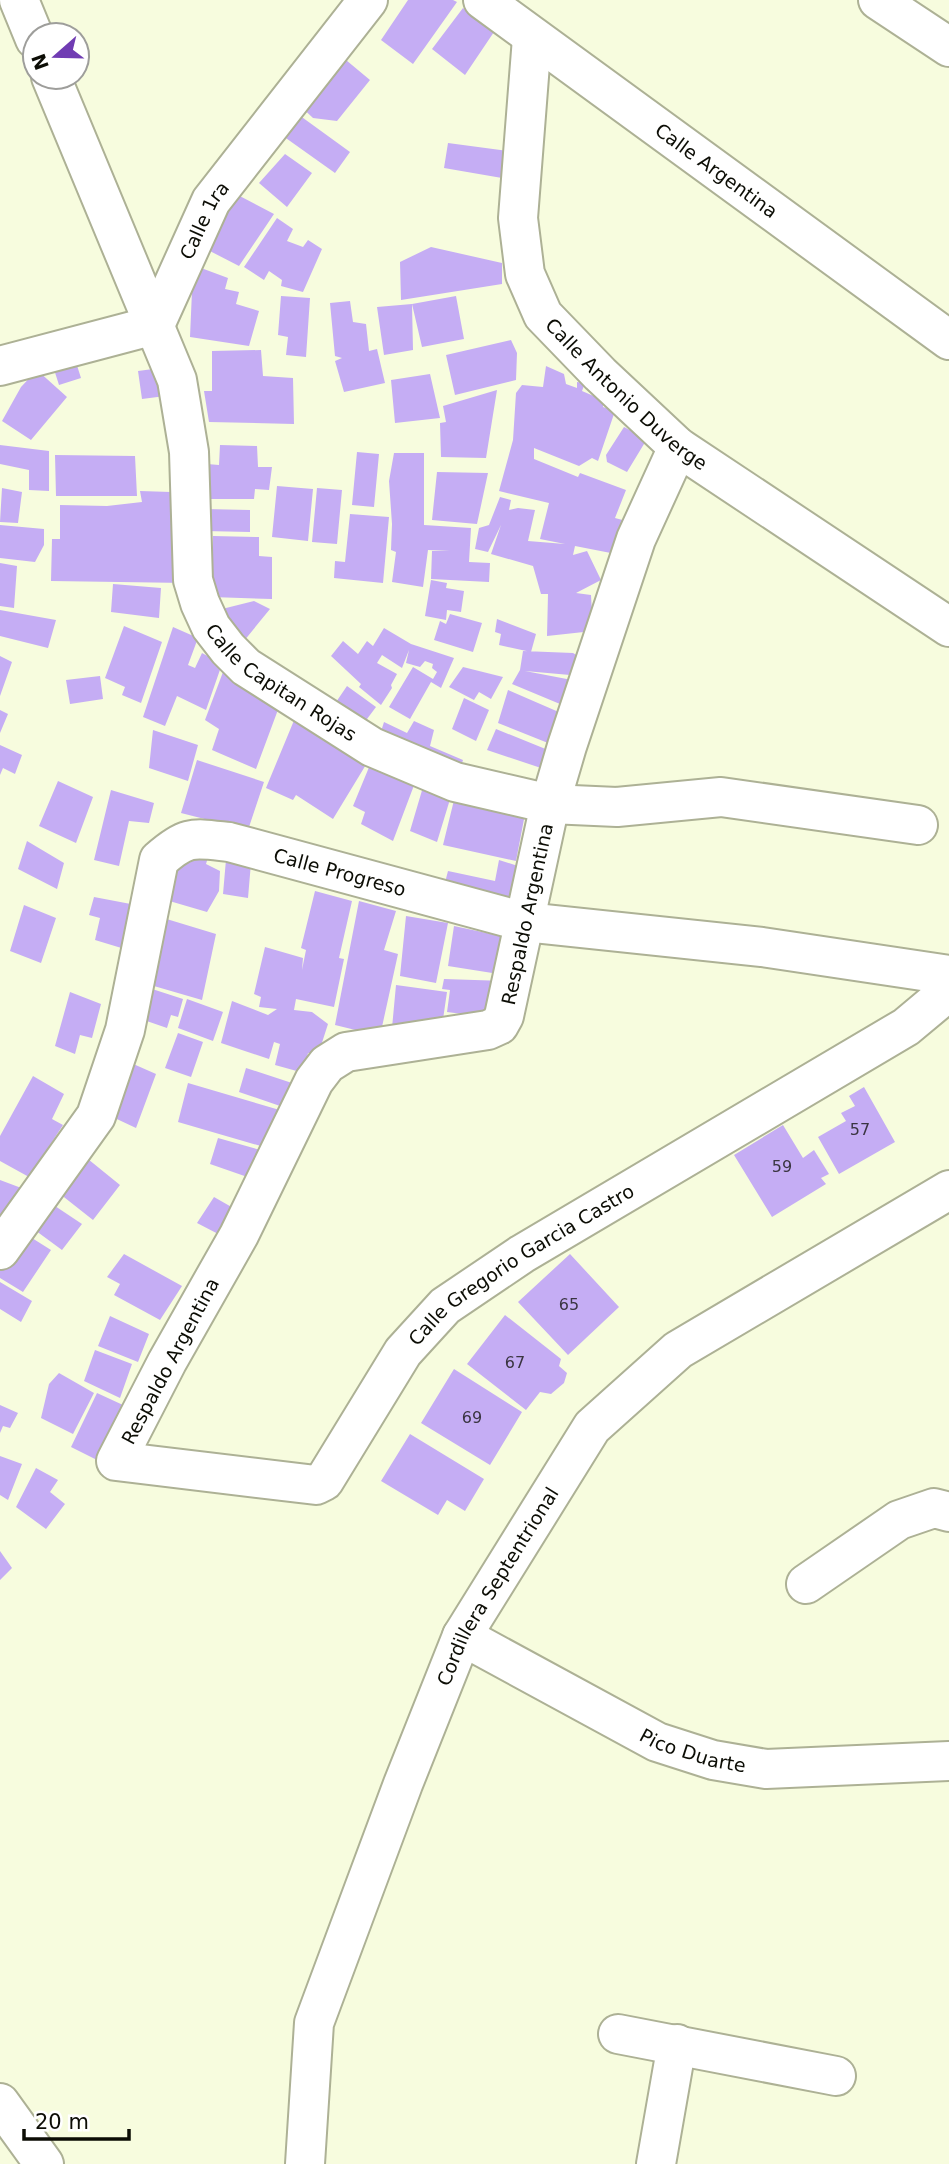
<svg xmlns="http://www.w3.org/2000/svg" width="949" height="2164" font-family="'DejaVu Sans',sans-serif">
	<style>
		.building { fill: #c5adf4 }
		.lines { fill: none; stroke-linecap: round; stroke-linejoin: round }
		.minor-casing { stroke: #adb195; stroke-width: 42 }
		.minor { stroke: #fff; stroke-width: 38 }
		.labels { text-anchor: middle; stroke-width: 5; stroke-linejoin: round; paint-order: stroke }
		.number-label { font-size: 16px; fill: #3a3541 }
		.street-label { font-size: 19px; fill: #0c0d05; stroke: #fff }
	</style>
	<rect width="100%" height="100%" fill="#f7fcde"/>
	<path class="building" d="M408,0H453L457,2L413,64L381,40Z
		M463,8L496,29L465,75L432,49Z
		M340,55L370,80L337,121L313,118L296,102Z
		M299,115L350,152L335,173L283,136Z
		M448,143L508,151L502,178L444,168Z
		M285,154L312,173L287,207L259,183Z
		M234,193L274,214L239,266L206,249Z
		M277,218L293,229L287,241L303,247L308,240L322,249L303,292L281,286L282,280L269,271L264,280L244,267Z
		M431,247L502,263V284L401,300L400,262Z
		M193,265L228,278L225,289L239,292L236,304L259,311L249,346L190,337L192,291L186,289Z
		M281,296L310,298L306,357L286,355L288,337L278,335Z
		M456,296L464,339L422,347L412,304Z
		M350,301L353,322L366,324L369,351L377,349L385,383L344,392L335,361L342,358L335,356L330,303Z
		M412,304L413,350L384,355L377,307Z
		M511,340L517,353L516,380L455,395L446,355Z
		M261,350L263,376L293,378L294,424L209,422L204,391H212V351Z
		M73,353L81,378L59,385L51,360Z
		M546,366L564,374L566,384L577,388V382L585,383L582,391L603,400V407L615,411L598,461L592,458L579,466L534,448V459L578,477L580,473L626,490L615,518L630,522L621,555L575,546L573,555L587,551L601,580L576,593L591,595L593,631L547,636L548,594H541L533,566L491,554L501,525L488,552L475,549L479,528L489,525L500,497L511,500L509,510L518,508L535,510L528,541L565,544L540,539L549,503L499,491L513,440L516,393L522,385L543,387Z
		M168,367L173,395L142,399L138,371Z
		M37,370L67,397L31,440L2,421L21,387Z
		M430,374L440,418L395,423L391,380Z
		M497,390L486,458L441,457L440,423L446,422L443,406Z
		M624,427L647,439L627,472L607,462L606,455Z
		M0,445L49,451V491L29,490V470L0,464Z
		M220,445L257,446L258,467H272L269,490L255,489L254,499H205L207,464L219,465Z
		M357,452L379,454L374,507L352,505Z
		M394,453H424V525L471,528L469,562L490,563L489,582L431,579L432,551H450L428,550L423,587L392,582L396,552L391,550L392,524L389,481Z
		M55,455L135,456L137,496H56Z
		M437,472L488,473L477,524L432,520Z
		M277,486L313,489L308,541L272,537Z
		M2,488L22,492L18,523L0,522Z
		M317,488L342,490L337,544L312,542Z
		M140,491L171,492V542H186L187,583L51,581L52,539H60V505L107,506L142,502Z
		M204,509L250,510V532L204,531Z
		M350,514L389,517L383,583L334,578L335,561L345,562Z
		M0,525L44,529V545L35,562L0,558Z
		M213,536L259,537V556L272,557V599L211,597Z
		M0,563L17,566L14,608L0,606Z
		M431,580L447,583L446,588L464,591L461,612L447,610L446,620L425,616Z
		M113,584L161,588L159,618L111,612Z
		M254,601L270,609L239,647L214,611Z
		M0,610L56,620L48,648L0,636Z
		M450,614L482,623L473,652L434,640L440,621L446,624Z
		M497,619L536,634L531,652L499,645L501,634L495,632Z
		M124,626L162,642L141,703L122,695L125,687L105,678Z
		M173,627L198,638L188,665L195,668L202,653L222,664L206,710L177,696L165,726L143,717Z
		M384,628L411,644L454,658L441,688L431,682L410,719L389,707L413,667L433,679L437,672L432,668L433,664L425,661L420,667L406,663L409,650L402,668L382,655L377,663L397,674L391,685L392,688L381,705L359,687L361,684L331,656L343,641L358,654L367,641L373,646Z
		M523,651L573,653L578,656L570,675L525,671L572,680L560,704L512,684L520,670Z
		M0,656L12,662L0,696Z
		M463,667L503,677L491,699L479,692L474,700L449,687Z
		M223,672L279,707L256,769L212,750L219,729L205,720Z
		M100,676L103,699L70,704L66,680Z
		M347,686L376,707L361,727L332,708Z
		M508,690L561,713L548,743L498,723Z
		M464,698L489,710L476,741L452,729Z
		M0,710L8,714L0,733Z
		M295,718L324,732L321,739L367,763L333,819L296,795L293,800L266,788Z
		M414,721L434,730L430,746L463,760L458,775L378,741L384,722L407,733Z
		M496,729L548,750L544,769L487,750Z
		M153,730L198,745L188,781L149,768Z
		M0,745L22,755L15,774L3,768L0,775Z
		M197,760L264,782L248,830L181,813Z
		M372,760L416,780L393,841L361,824L365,812L353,806Z
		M58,781L93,797L76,843L39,826Z
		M423,787L451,796L437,842L410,831Z
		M111,790L154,803L149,823L129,821L119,866L94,860Z
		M455,796L525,814L516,861L443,845Z
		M27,841L64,863L57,889L18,869Z
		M227,848L252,851L248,898L223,894Z
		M209,854L206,864L220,871L219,891L207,912L166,900L178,858Z
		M499,860L521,867L512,912L442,894L448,871L495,881Z
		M315,891L352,901L339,958L344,959L334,1007L296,999L294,1010L312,1012L328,1024L318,1055L308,1053L304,1073L275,1065L280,1044L274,1042L269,1059L221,1043L232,1001L268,1015L277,1009L259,1007L261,997L254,994L265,947L303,958L302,970L306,950L301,948Z
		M94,897L136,905L128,950L95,940L100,918L89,915Z
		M359,901L396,911L384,950L398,954L380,1036L335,1025Z
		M24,905L56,918L41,963L10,951Z
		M406,916L448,923L436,983L400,976Z
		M160,917L216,934L202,1000L147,984Z
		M454,926L510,938L505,975L448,966Z
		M444,979L505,981L494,1018L447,1012L450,990L442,989Z
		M396,985L447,992L441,1033L392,1028Z
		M146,987L183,999L178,1017L171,1015L167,1028L138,1018Z
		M70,992L101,1004L92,1038L80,1035L75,1054L55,1046Z
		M187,999L223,1012L213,1041L178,1028Z
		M178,1033L203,1042L191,1077L165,1068Z
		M122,1059L156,1074L136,1128L104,1113Z
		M246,1068L292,1083L283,1107L239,1092Z
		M33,1076L64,1094L52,1119L63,1125L29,1177L0,1161V1136Z
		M188,1083L283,1111L271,1149L178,1122Z
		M864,1087L895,1142L839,1174L818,1137L846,1121L841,1113L855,1106L849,1096Z
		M783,1125L803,1158L814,1150L829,1174L821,1178L826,1184L772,1217L734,1155Z
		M218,1138L274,1154L262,1182L210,1164Z
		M83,1155L120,1185L93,1220L55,1190Z
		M0,1180L24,1189L0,1219Z
		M214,1197L242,1213L224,1237L197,1223Z
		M46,1200L82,1224L62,1250L28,1225Z
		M24,1233L51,1250L23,1292L0,1278V1271Z
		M124,1254L182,1286L160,1320L114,1295L120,1284L107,1277Z
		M570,1254L619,1307L568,1355L518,1302Z
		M0,1282L32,1301L21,1322L0,1309Z
		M505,1315L561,1359L559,1366L567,1373L564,1383L551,1394L540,1392L526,1410L467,1364Z
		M110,1316L149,1334L138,1362L98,1346Z
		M95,1350L132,1364L120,1398L84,1381Z
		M454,1369L522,1412L490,1465L421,1423Z
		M59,1373L94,1393L73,1434L41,1418L49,1384Z
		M97,1393L123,1405L97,1460L71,1447Z
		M0,1405L18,1413L10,1428L3,1426L0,1433Z
		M410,1434L484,1479L465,1511L447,1500L438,1515L381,1481Z
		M0,1456L22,1464L8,1500L0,1495Z
		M36,1468L58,1480L50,1492L65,1504L46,1529L16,1507Z
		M0,1551L12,1568L0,1580Z"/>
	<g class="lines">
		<defs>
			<g id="minor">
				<path d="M19,0L35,39"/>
				<path id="s1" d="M483,0L949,340"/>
				<path d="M878,0L949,47"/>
				<path id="s2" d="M532,38L518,218L525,274L543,315L600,374L678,447L949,627"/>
				<path id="s3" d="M51,77L177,380L189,452L193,580L200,603L211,627L228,649L246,667L372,747L455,782L550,804L617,807L721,797L918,825"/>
				<path id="s4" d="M0,366L155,325L211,201L368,0"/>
				<path id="s5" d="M678,447L636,539L567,746L550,804L504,1016L499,1025L488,1030L346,1052L327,1064L314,1081L239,1235L167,1362L116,1461L316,1485L324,1481L403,1352L445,1306L522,1254L906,1027L949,991"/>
				<path id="s6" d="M0,1250L96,1116L125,1030L159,860C187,835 193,838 229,842L525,922L762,947L949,975"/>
				<path d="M806,1584L899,1520L934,1508L949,1512"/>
				<path id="s7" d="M462,1636L657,1742L713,1760L766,1769L949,1761"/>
				<path d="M618,2034L836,2076"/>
				<path d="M0,2103L44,2164"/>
				<path id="s8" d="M305,2164L314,2023L403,1784L462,1636L592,1427L678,1350L949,1190"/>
				<path d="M656,2164L677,2044"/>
			</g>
		</defs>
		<use href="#minor" class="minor-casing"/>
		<use href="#minor" class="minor"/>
	</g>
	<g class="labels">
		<g class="number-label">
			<text x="860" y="1135">57</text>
			<text x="782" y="1172">59</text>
			<text x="569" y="1310">65</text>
			<text x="515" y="1368">67</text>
			<text x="472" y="1423">69</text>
		</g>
		<g class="street-label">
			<text dy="7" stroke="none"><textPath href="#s1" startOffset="289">Calle Argentina</textPath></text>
			<text dy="7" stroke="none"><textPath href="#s4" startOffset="276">Calle 1ra</textPath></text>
			<text dy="7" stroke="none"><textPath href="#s2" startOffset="397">Calle Antonio Duverge</textPath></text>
			<text dy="7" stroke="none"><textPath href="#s3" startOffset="670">Calle Capitan Rojas</textPath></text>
			<text dy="7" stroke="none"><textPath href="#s6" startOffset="620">Calle Progreso</textPath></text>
			<text transform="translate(527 914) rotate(-78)" y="7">Respaldo Argentina</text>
			<text dy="7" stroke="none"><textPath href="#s5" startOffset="1745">Calle Gregorio Garcia Castro</textPath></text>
			<text transform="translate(170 1361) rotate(-62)" y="7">Respaldo Argentina</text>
			<text dy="7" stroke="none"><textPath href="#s8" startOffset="616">Cordillera Septentrional</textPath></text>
			<text dy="7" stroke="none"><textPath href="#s7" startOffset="259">Pico Duarte</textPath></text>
		</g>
	</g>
	<g transform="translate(56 56) rotate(250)"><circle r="33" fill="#ffffff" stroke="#9e9e9b" stroke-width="2"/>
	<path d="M0-5L12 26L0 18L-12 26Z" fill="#703cb3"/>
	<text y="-10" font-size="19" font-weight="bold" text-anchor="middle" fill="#0c0d05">N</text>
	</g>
	<path d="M24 2129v10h105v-10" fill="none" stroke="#0c0d05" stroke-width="3.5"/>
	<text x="35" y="2129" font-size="21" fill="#0c0d05" stroke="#ffffff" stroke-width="5" paint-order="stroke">20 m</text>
</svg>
